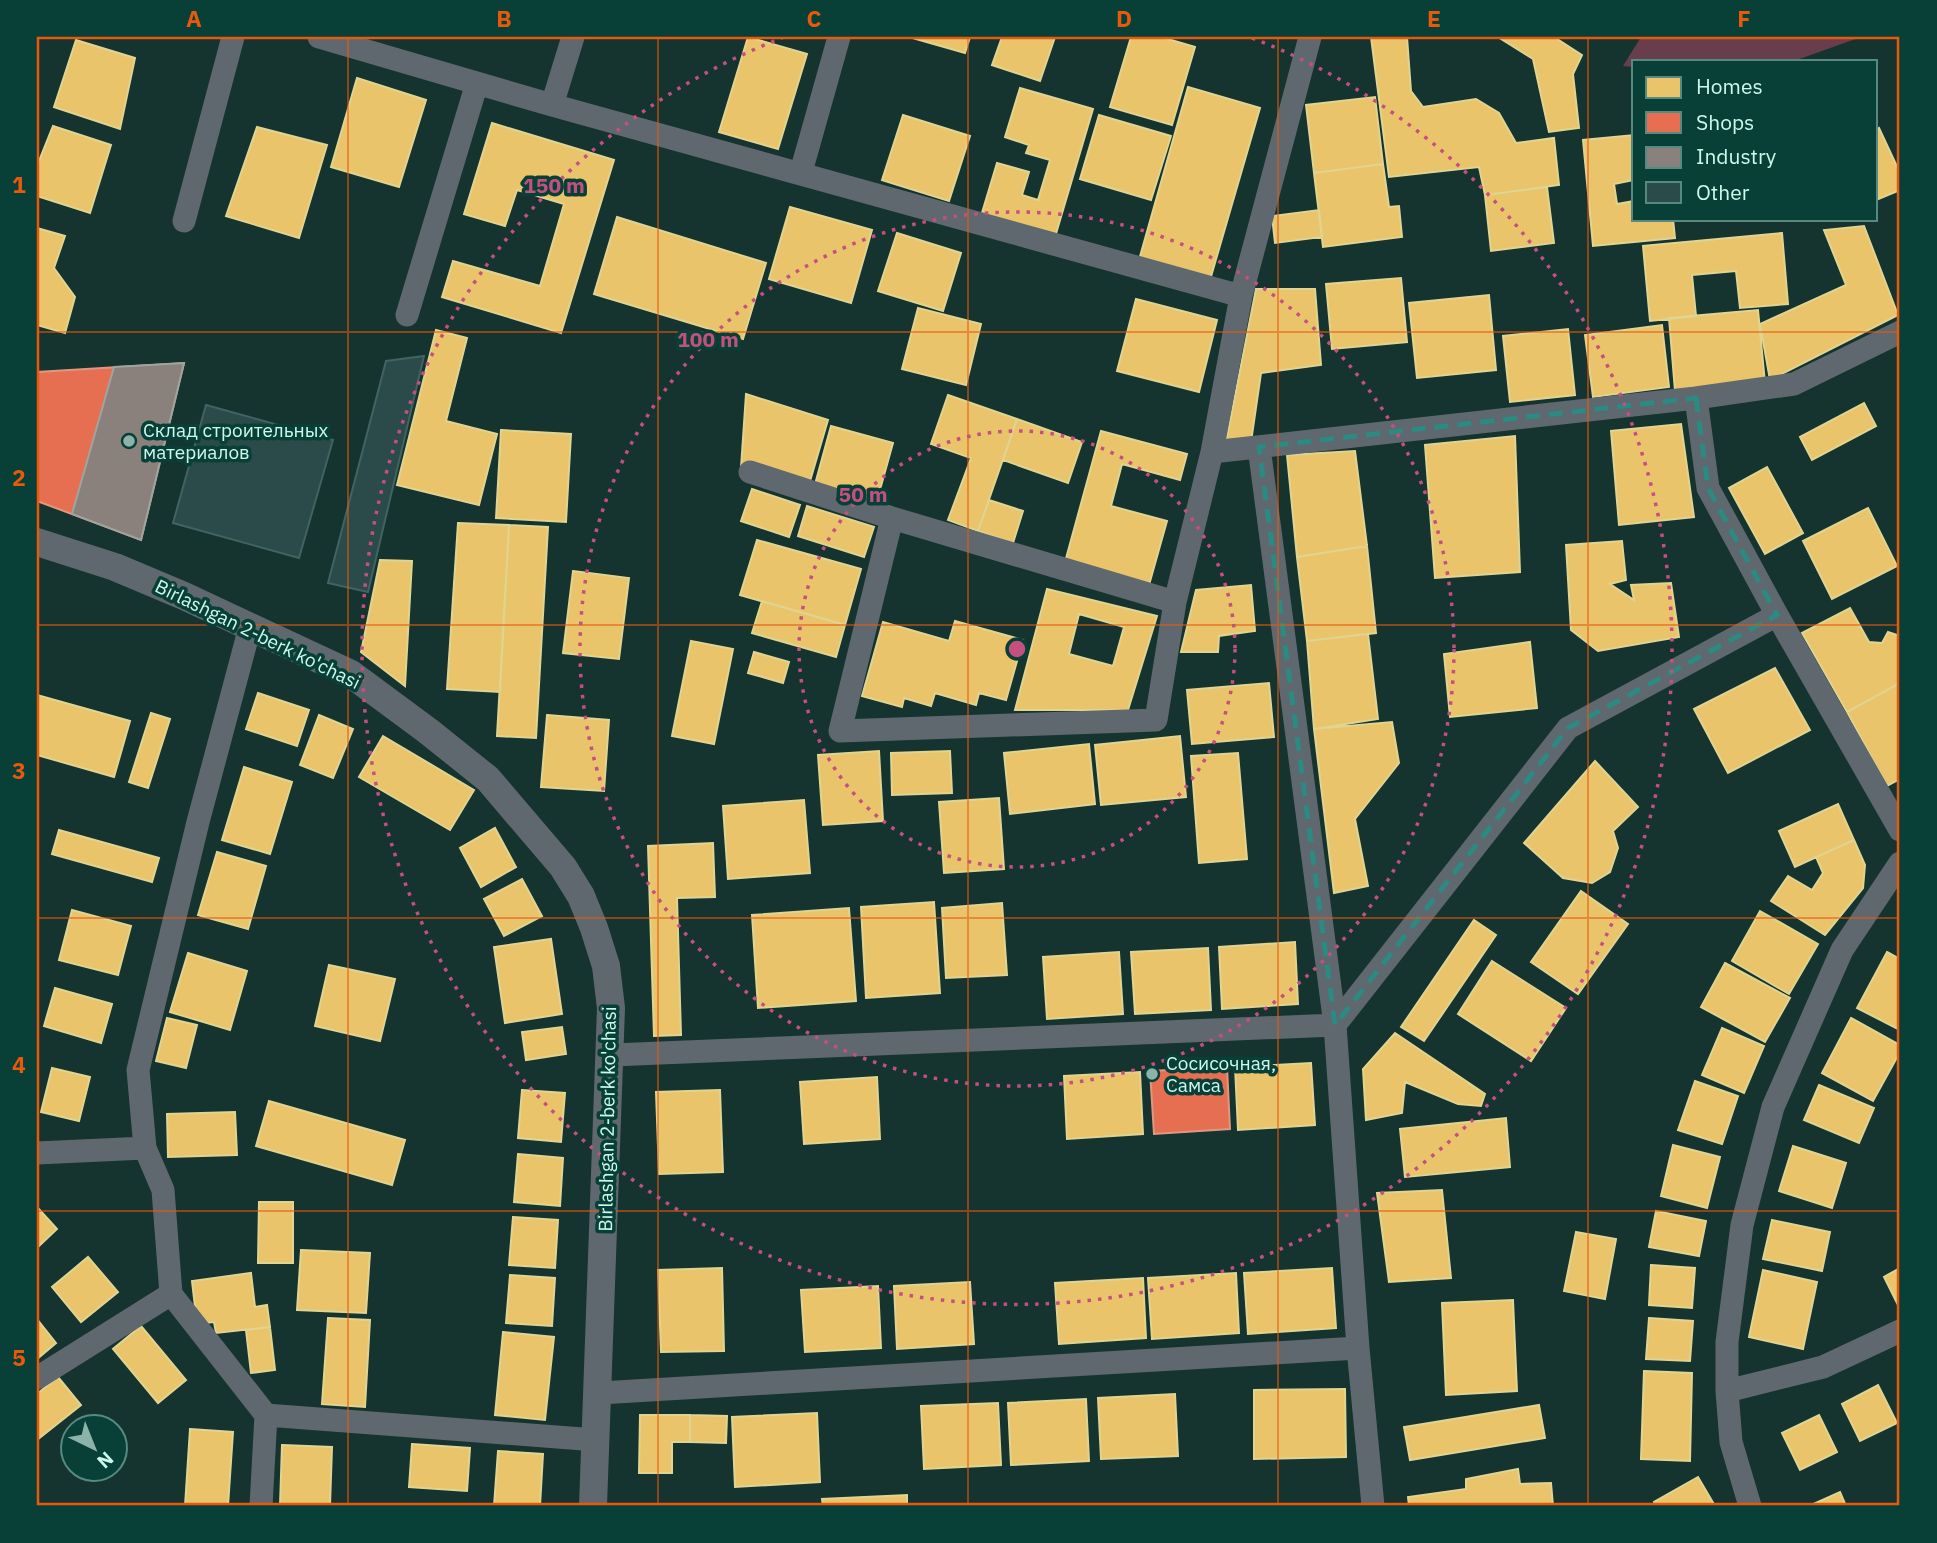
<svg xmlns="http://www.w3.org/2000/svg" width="1937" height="1543" font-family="'IBM Plex Sans',sans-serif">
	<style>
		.green { fill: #683e4d }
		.homes { fill: #e9c46a; stroke: #e0d491; stroke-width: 2; fill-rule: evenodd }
		.shops { fill: #e76f51; stroke: #df9880; stroke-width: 2 }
		.industry { fill: #8a817c; stroke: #9ea59e; stroke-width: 2 }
		.building { fill: #2b4b4a; stroke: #416362; stroke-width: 2 }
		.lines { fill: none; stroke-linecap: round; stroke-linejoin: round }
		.minor { stroke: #5f686e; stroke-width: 23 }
		.tertiary { stroke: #5f686e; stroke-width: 28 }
		.marked { fill: none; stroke: #2b8a81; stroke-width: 5; stroke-dasharray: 14 9; stroke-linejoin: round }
		.grid { fill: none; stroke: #e8590c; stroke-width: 2; stroke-opacity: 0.55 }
		.ring { fill: none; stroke: #c45080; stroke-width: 3.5; stroke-dasharray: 3.5 7 }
		.poi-dot { fill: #8cb3aa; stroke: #084037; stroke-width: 2.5 }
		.labels { text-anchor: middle; stroke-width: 7; stroke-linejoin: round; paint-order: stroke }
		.poi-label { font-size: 19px; fill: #ccf8ed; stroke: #084037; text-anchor: start }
		.street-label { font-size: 19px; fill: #ccf8ed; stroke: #084037 }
		.centre { fill: #c45080; stroke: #084037; stroke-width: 3.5 }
		.ring-label { font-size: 21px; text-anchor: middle; font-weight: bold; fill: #c45080; stroke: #084037; stroke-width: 7; stroke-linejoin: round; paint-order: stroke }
		.neatline { fill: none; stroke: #e8590c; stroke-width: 2.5 }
		.grid-label { font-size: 23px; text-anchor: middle; font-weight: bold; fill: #e8590c }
	</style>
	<rect width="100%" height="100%" fill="#15332f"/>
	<path class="green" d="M1641,37H1861L1794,61H1634V67L1623,66Z"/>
	<path class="homes" d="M748,37L807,54L778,149L719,132Z
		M909,37H970L965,53Z
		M1002,37H1055L1040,81L992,65Z
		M1131,37H1161L1195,47L1172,125L1110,107Z
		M1371,37H1407L1411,91L1423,107L1476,99L1499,113L1516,143L1554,138L1559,185L1485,195L1479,167L1389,177Z
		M1498,37H1554L1582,55L1573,74L1579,128L1549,132L1533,59Z
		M76,40L135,58L120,129L54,107Z
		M357,78L426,100L399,187L331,167Z
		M1188,87L1260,108L1210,280L1139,260Z
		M1020,88L1093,109L1055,237L981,216L997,163L1029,172L1022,195L1038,200L1050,160L1026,153L1029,145L1005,137Z
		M1375,97L1383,164L1314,173L1306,105Z
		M903,115L970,136L949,201L882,180Z
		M1099,115L1171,136L1151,200L1080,179Z
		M492,123L614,160L561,333L442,297L453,261L540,286L564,204L517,190L505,226L464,214Z
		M53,126L111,145L90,213L37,196V166Z
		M257,127L327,145L299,238L226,216Z
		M1879,128L1900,173V190L1876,200V130Z
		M1634,135V180L1614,184L1617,204L1634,201V219H1673L1675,238L1593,246L1583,140Z
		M1383,164L1389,207L1399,206L1402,237L1323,247L1314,173Z
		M1547,187L1554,243L1491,251L1485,195Z
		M790,207L872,230L851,303L769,279Z
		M1319,210L1322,237L1275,243L1272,216Z
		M617,217L766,263L743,339L594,294Z
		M1864,226L1898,315L1770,380L1760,324L1846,285L1824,230Z
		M37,228L65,236L54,268L75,297L65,333L37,325Z
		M897,233L961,253L943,311L878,291Z
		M1782,233L1788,304L1740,308L1736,271L1692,275L1696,316L1650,321L1643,246Z
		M1401,278L1407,342L1332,349L1326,284Z
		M1256,289H1315L1321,365L1261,373L1251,442H1226Z
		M1489,295L1496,370L1417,378L1409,303Z
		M1136,299L1217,320L1199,392L1117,371Z
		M918,308L981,324L966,385L902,369Z
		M1758,310L1765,383L1675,391L1669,318Z
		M1662,325L1669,387L1593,397L1585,335Z
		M1568,329L1575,395L1510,402L1503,336Z
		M436,330L467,338L446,421L497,434L479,505L397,485Z
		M746,394L828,420L810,481L741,468Z
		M948,395L1017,419L978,531L948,520L971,458L931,444Z
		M1864,403L1876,426L1812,460L1800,437Z
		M1017,419L1082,442L1068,483L1003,460Z
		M1681,424L1694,517L1619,525L1611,431Z
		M831,426L893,443L876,504L814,488Z
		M501,430L571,434L566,522L496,518Z
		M1101,431L1187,454L1180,480L1122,464L1111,506L1167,521L1149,585L1065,562Z
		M1515,436L1520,572L1435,578L1425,445Z
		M1355,451L1367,546L1297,557L1287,455Z
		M1767,467L1803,533L1765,554L1729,488Z
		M752,489L800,505L789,537L741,521Z
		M989,500L1023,511L1013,543L978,531Z
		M807,506L874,527L864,557L798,536Z
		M1868,508L1897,566L1832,599L1803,541Z
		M458,523L509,525L500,692L447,689Z
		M509,525L548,527L536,738L497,736Z
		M757,540L861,569L845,625L740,595Z
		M1622,541L1626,580L1610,584L1634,600L1631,585L1671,583L1679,637L1598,651L1571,630L1566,545Z
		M1367,546L1376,633L1307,641L1297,557Z
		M380,560L412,561L405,686L361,652Z
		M573,571L629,578L619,659L563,653Z
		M1251,585L1255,631L1219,636L1218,652H1181L1196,590Z
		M1047,589L1157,616L1128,710H1015ZM1079,614L1124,627L1113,666L1069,654Z
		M762,601L845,625L836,657L752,633Z
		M1850,608L1869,642L1882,643L1888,632L1900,636V683L1847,712L1802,633Z
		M955,621L1023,640L1006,700L979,693L976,705L935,693L931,706L904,698L902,707L862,696L883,622L949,641Z
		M1368,634L1378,719L1314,729L1307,641Z
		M691,641L733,649L714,744L672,736Z
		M1530,642L1537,708L1450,717L1444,654Z
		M754,652L789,662L783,683L748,673Z
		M1775,668L1810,730L1728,773L1694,709Z
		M1269,683L1274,737L1192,744L1187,690Z
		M1900,683V779L1887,786L1847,712Z
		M258,693L309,710L297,746L246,729Z
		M37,695L130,721L114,777L37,755Z
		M151,713L170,719L148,788L129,782Z
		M319,715L353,729L333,778L300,765Z
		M547,715L609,720L604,791L541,787Z
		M1392,722L1399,763L1355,819L1368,886L1334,893L1314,729Z
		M383,736L474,790L450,830L359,777Z
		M1180,736L1186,797L1101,805L1095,745Z
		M1089,744L1095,804L1010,814L1004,753Z
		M879,751L883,821L823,825L818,755Z
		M950,751L952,793L892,795L891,753Z
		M1238,753L1247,859L1199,863L1191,756Z
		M1595,761L1638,807L1613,831L1618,848L1610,872L1592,883L1563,878L1524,843Z
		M244,767L292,782L270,854L222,840Z
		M999,798L1004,869L944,873L939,802Z
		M804,800L810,873L728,879L723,806Z
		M1838,804L1854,840L1795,867L1779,831Z
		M495,828L516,867L481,887L460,848Z
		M59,830L159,858L152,882L52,854Z
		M1854,840L1865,865L1863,888L1825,935L1771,901L1788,876L1812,890L1823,873L1816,857Z
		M713,843L715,897L677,898L681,1035L654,1036L648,846Z
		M217,852L266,866L248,929L198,915Z
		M522,879L542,916L504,936L484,899Z
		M1581,891L1628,924L1578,994L1531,962Z
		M934,902L940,993L866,998L861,907Z
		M1002,903L1007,975L946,978L942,908Z
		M849,908L856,1001L758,1008L752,915Z
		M72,910L131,926L118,975L59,960Z
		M1760,911L1818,944L1789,994L1732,961Z
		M1474,920L1496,935L1424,1041L1401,1027Z
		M551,939L562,1014L505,1023L494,947Z
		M1295,942L1298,1004L1222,1009L1219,947Z
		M1208,948L1211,1010L1135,1014L1131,952Z
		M1119,952L1123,1014L1047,1019L1043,957Z
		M1887,952L1900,959V1030L1857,1008Z
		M188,953L247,971L230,1030L170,1012Z
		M1492,961L1566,1008L1531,1061L1458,1014Z
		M1725,963L1790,998L1765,1042L1701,1007Z
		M329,965L395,979L380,1041L315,1026Z
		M55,988L112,1004L101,1043L44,1026Z
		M167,1018L197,1025L186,1068L156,1061Z
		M1851,1018L1900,1045V1052L1873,1101L1822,1073Z
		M562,1027L566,1054L526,1060L522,1032Z
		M1722,1028L1764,1046L1744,1093L1702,1075Z
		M1395,1033L1485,1094L1481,1106L1458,1104L1405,1082L1402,1113L1366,1120L1363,1069Z
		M1311,1063L1315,1125L1238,1130L1235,1067Z
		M52,1068L90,1077L79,1121L41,1112Z
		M1140,1072L1143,1134L1067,1139L1064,1076Z
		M877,1077L880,1139L804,1144L800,1082Z
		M1695,1081L1738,1096L1722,1144L1678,1130Z
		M1819,1085L1874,1108L1859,1143L1804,1120Z
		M522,1090L565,1093L561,1142L518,1138Z
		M720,1090L723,1172L659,1174L656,1092Z
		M269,1101L405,1140L392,1185L256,1146Z
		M235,1112L237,1155L168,1157L167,1114Z
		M1506,1118L1510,1167L1405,1177L1400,1129Z
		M1673,1145L1720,1157L1707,1208L1661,1196Z
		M1793,1146L1846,1163L1832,1208L1779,1191Z
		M518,1154L563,1158L560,1206L514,1202Z
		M1442,1190L1451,1278L1389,1282L1377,1193Z
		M259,1202H293V1263H258Z
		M37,1207L57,1229L37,1248Z
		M1656,1211L1706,1221L1699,1256L1649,1247Z
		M513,1217L558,1220L555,1268L509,1265Z
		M1772,1220L1830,1232L1822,1271L1763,1259Z
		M1576,1232L1616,1239L1605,1299L1564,1291Z
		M301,1250L370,1253L366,1313L297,1310Z
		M88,1257L118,1292L81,1322L52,1287Z
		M1651,1265L1695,1268L1692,1308L1649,1305Z
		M722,1268L724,1351L661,1352L658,1270Z
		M1332,1268L1336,1328L1248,1334L1244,1273Z
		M1900,1268V1309L1884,1277Z
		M1763,1270L1817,1282L1803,1349L1749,1337Z
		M251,1273L255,1307L267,1305L270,1327L216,1333L214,1322L197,1324L192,1281Z
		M1236,1273L1239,1333L1152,1339L1148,1278Z
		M510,1275L555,1278L552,1326L506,1323Z
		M1143,1278L1146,1338L1059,1344L1055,1283Z
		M970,1282L974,1344L897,1349L894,1286Z
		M878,1286L881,1348L805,1352L801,1290Z
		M1513,1300L1517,1391L1446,1395L1442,1303Z
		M328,1318L370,1320L365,1407L322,1404Z
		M1649,1318L1693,1321L1690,1361L1646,1359Z
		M37,1319L56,1343L37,1359Z
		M141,1326L186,1380L158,1403L113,1349Z
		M270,1327L275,1370L251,1373L246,1330Z
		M503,1332L554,1337L545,1420L495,1415Z
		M1644,1371L1692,1373L1690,1461L1641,1459Z
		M58,1377L81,1405L37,1440V1394Z
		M1878,1385L1897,1423L1860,1441L1842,1404Z
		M1345,1389L1346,1457L1254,1459V1390Z
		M1175,1394L1178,1456L1101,1459L1098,1398Z
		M1086,1399L1089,1461L1011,1465L1008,1403Z
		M998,1403L1001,1465L924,1469L921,1406Z
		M1539,1405L1545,1438L1410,1460L1404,1427Z
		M817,1413L820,1482L735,1487L732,1417Z
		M640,1415H690V1442H672V1473H639Z
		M690,1415L727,1416L726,1443L690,1442Z
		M1819,1415L1837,1452L1800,1470L1782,1433Z
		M190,1429L233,1432L228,1506H185Z
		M412,1444L470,1448L467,1491L409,1487Z
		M282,1445L332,1447L330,1506H280Z
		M498,1451L543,1454L540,1506H494Z
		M1518,1469L1520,1484L1551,1483L1553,1506H1409L1408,1497L1466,1489V1479Z
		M1698,1477L1715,1506H1656L1654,1502Z
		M1840,1492L1846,1506H1809Z
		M907,1495V1506H823L822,1499Z"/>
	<path class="shops" d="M184,363L141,540L37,501V372Z
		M1227,1067L1230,1129L1154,1134L1150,1071Z"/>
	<path class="industry" d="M184,363L141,540L72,514L114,367Z"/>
	<path class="building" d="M424,356L368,592L328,583L386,361Z
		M206,405L333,440L299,558L173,523Z"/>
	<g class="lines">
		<path class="minor" d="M319,37L552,105L1241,296
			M1310,37L1241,296L1212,452L1696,398L1794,384L1900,332
			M552,105L573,37
			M801,172L839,37
			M184,221L233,37
			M407,315L477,83
			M1696,398L1708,488L1777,615L1900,830
			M750,472L892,518L1175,602
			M892,518L840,731L1156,720L1175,602L1212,452
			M250,627L198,822L138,1070L145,1148L163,1190L171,1294L266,1415L596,1440
			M612,1055L1335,1025L1259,447
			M37,1153L145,1148
			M37,1378L171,1294
			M1727,1391L1823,1367L1900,1331
			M600,1393L1358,1348
			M261,1506L266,1415
			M1373,1506L1358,1348L1335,1025L1568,728L1777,615
			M1750,1506L1731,1442L1727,1391V1342L1742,1225L1773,1107L1842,950L1900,863"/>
		<path class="tertiary" d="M37,542L115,567L184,596L351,674L428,731L488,779L563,867L581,896L594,928L606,966L611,1008L593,1506"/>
	</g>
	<path class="marked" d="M1696,398L1708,488L1777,615L1568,728L1335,1025L1259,447Z"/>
	<path class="grid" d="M348,37V1506M658,37V1506M968,37V1506M1278,37V1506M1588,37V1506M37,332H1900M37,625H1900M37,918H1900M37,1211H1900"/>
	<g class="ring">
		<circle cx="1017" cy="649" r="218"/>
		<circle cx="1017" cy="649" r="437"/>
		<path d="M1252 38A655 655 0 1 1 782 38"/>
	</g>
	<g class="poi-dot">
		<circle cx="129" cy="441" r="7"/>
		<circle cx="1152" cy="1074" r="7"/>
	</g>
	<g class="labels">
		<g class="poi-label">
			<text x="143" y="437">Склад строительных<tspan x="143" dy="22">материалов</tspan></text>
			<text x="1166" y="1070">Сосисочная,<tspan x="1166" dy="22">Самса</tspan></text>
		</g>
		<g class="street-label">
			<text transform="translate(258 634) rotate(26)" y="7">Birlashgan 2-berk ko'chasi</text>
			<text transform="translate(607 1119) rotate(-89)" y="7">Birlashgan 2-berk ko'chasi</text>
		</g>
	</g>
	<circle cx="1017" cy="649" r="10" class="centre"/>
	<g class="ring-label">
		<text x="554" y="193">150 m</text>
		<text x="708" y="347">100 m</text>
		<text x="863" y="502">50 m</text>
	</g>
	<rect width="1937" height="1543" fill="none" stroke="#084037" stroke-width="77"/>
	<rect x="1632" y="60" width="245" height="161" fill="#084037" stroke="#568a80" stroke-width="2"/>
	<rect x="1646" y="77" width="35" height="21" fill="#e9c46a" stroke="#568a80" stroke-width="2"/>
	<text x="1696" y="94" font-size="21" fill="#ccf8ed">Homes</text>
	<rect x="1646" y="112" width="35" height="21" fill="#e76f51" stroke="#568a80" stroke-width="2"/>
	<text x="1696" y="130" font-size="21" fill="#ccf8ed">Shops</text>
	<rect x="1646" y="147" width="35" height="21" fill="#8a817c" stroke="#568a80" stroke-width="2"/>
	<text x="1696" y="164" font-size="21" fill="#ccf8ed">Industry</text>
	<rect x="1646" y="182" width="35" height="21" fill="#2b4b4a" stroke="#568a80" stroke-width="2"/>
	<text x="1696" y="200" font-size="21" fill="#ccf8ed">Other</text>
	<g transform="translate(94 1448) rotate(137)"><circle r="33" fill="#084037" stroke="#568a80" stroke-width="2"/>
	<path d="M0-5L12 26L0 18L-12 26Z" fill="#8cb3aa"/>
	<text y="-10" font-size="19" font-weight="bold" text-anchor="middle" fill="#ccf8ed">N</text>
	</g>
	<rect x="38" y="38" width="1860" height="1466" class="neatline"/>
	<g class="grid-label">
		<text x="194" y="27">A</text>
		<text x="504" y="27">B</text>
		<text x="814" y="27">C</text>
		<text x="1124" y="27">D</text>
		<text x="1434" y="27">E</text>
		<text x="1744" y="27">F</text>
		<text x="19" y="193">1</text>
		<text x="19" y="486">2</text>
		<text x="19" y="779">3</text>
		<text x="19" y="1073">4</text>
		<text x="19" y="1366">5</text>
	</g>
</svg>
